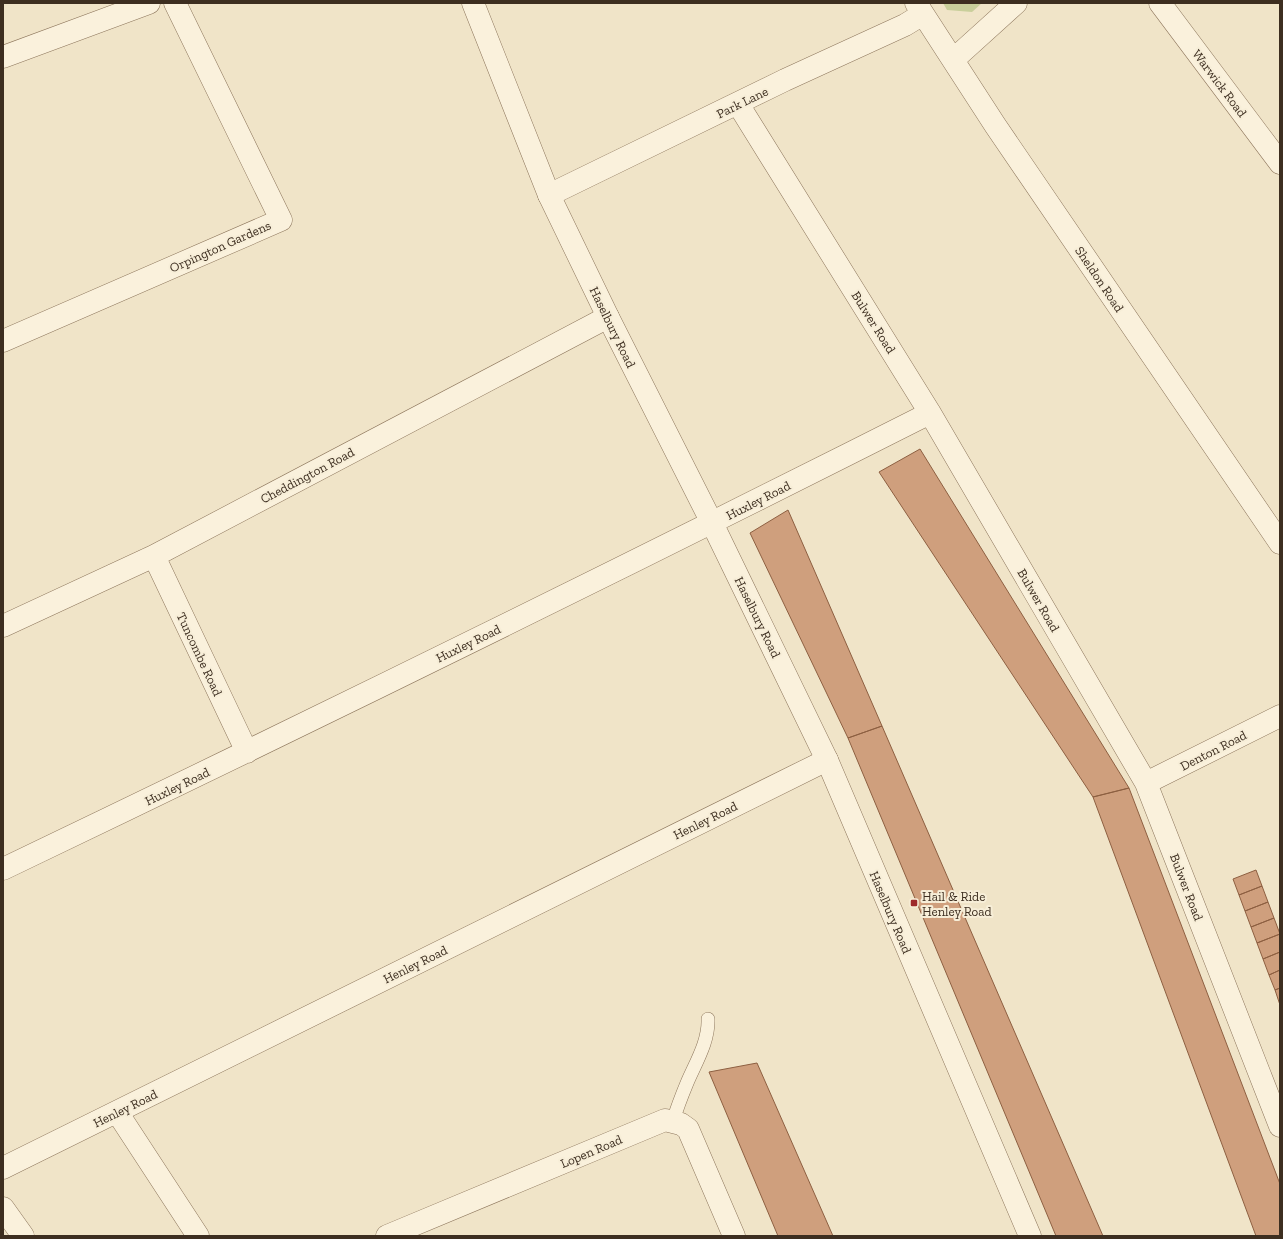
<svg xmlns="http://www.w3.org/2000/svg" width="1283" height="1239" font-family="'Zilla Slab',serif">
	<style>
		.green { fill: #c9cf9b }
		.building { fill: #cf9f7d; stroke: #8d5f41 }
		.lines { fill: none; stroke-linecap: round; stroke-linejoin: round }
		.service-casing { stroke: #8d765c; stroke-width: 14 }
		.minor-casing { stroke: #8d765c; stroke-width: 23 }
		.tertiary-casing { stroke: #8d765c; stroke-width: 23 }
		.service { stroke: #faf1dc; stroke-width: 13 }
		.minor { stroke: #faf1dc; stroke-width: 22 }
		.tertiary { stroke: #faf1dc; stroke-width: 22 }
		.poi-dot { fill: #9e2a2b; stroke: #f7eed8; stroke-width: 1.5 }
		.labels { text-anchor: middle; stroke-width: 4; stroke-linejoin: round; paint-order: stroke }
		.street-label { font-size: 13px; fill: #3d2e20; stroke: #f7eed8 }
		.poi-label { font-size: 13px; fill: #3d2e20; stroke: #f7eed8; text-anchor: start }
	</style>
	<rect width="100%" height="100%" fill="#f0e4c8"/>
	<path class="green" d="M943,3H982L972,12L947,10Z"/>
	<path class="building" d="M920,449L1129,788L1093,797L879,472Z
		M788,510L882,726L848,738L750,533Z
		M882,726L1103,1236H1056L848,738Z
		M1129,788L1280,1184V1236H1256L1093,797Z
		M1256,870L1262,886L1239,895L1233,879Z
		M1262,886L1268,902L1245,911L1239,895Z
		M1268,902L1274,918L1251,927L1245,911Z
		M1274,918L1280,934L1257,943L1251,927Z
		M1280,934V952L1263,959L1257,943Z
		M1280,952V970L1269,975L1263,959Z
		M1280,970V988L1275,990L1269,975Z
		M1280,988V1005L1275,990Z
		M757,1063L833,1236H778L709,1072Z"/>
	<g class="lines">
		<defs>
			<path id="service" d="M673,1121C677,1108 682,1095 687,1083C696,1062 709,1041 708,1019"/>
			<path id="minor" d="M916,3L995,125L1280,543
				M1160,3L1280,163
				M3,57L149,3
				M953,60L1016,3
				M738,104L930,413L1146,783L1280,1126
				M549,195L785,80L905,25L923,14
				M3,341L281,220L175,3
				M154,556L247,752
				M3,626L154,556L608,317
				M1146,783L1280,716
				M3,869C314,720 623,568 930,413
				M117,1112L198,1236
				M3,1168L827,760
				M3,1208L23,1236
				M387,1236L665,1120L681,1124L688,1129L734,1236"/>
			<path id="tertiary" d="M473,3L549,195L608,317L712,523L827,760L1030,1236"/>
		</defs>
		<use href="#service" class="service-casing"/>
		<use href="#minor" class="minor-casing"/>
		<use href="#tertiary" class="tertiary-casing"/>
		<use href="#service" class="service"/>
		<use href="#minor" class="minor"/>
		<use href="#tertiary" class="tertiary"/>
	</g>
	<rect class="poi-dot" x="910" y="899" width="8" height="8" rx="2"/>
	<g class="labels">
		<g class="street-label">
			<text transform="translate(1220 83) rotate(53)" y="5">Warwick Road</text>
			<text transform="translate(742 102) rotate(-26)" y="5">Park Lane</text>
			<text transform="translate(220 246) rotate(-24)" y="5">Orpington Gardens</text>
			<text transform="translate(1100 279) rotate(56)" y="5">Sheldon Road</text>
			<text transform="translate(874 322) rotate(58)" y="5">Bulwer Road</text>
			<text transform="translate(613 327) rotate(64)" y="5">Haselbury Road</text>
			<text transform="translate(307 475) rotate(-28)" y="5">Cheddington Road</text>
			<text transform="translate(758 500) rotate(-27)" y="5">Huxley Road</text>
			<text transform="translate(1039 600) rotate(60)" y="5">Bulwer Road</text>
			<text transform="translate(758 617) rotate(64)" y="5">Haselbury Road</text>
			<text transform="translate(468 643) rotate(-26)" y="5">Huxley Road</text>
			<text transform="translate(200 654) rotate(65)" y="5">Tuncombe Road</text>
			<text transform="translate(1213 750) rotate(-27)" y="5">Denton Road</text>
			<text transform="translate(177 786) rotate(-26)" y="5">Huxley Road</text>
			<text transform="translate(705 820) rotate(-26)" y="5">Henley Road</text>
			<text transform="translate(1187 887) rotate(69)" y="5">Bulwer Road</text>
			<text transform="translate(891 912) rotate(67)" y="5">Haselbury Road</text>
			<text transform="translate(415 964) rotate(-26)" y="5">Henley Road</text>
			<text transform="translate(125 1108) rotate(-26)" y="5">Henley Road</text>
			<text transform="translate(591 1151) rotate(-23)" y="5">Lopen Road</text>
		</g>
		<g class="poi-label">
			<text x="922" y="901">Hail &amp; Ride<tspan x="922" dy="15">Henley Road</tspan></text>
		</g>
	</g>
	<rect width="1283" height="1239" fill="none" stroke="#3d2e20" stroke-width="8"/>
</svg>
